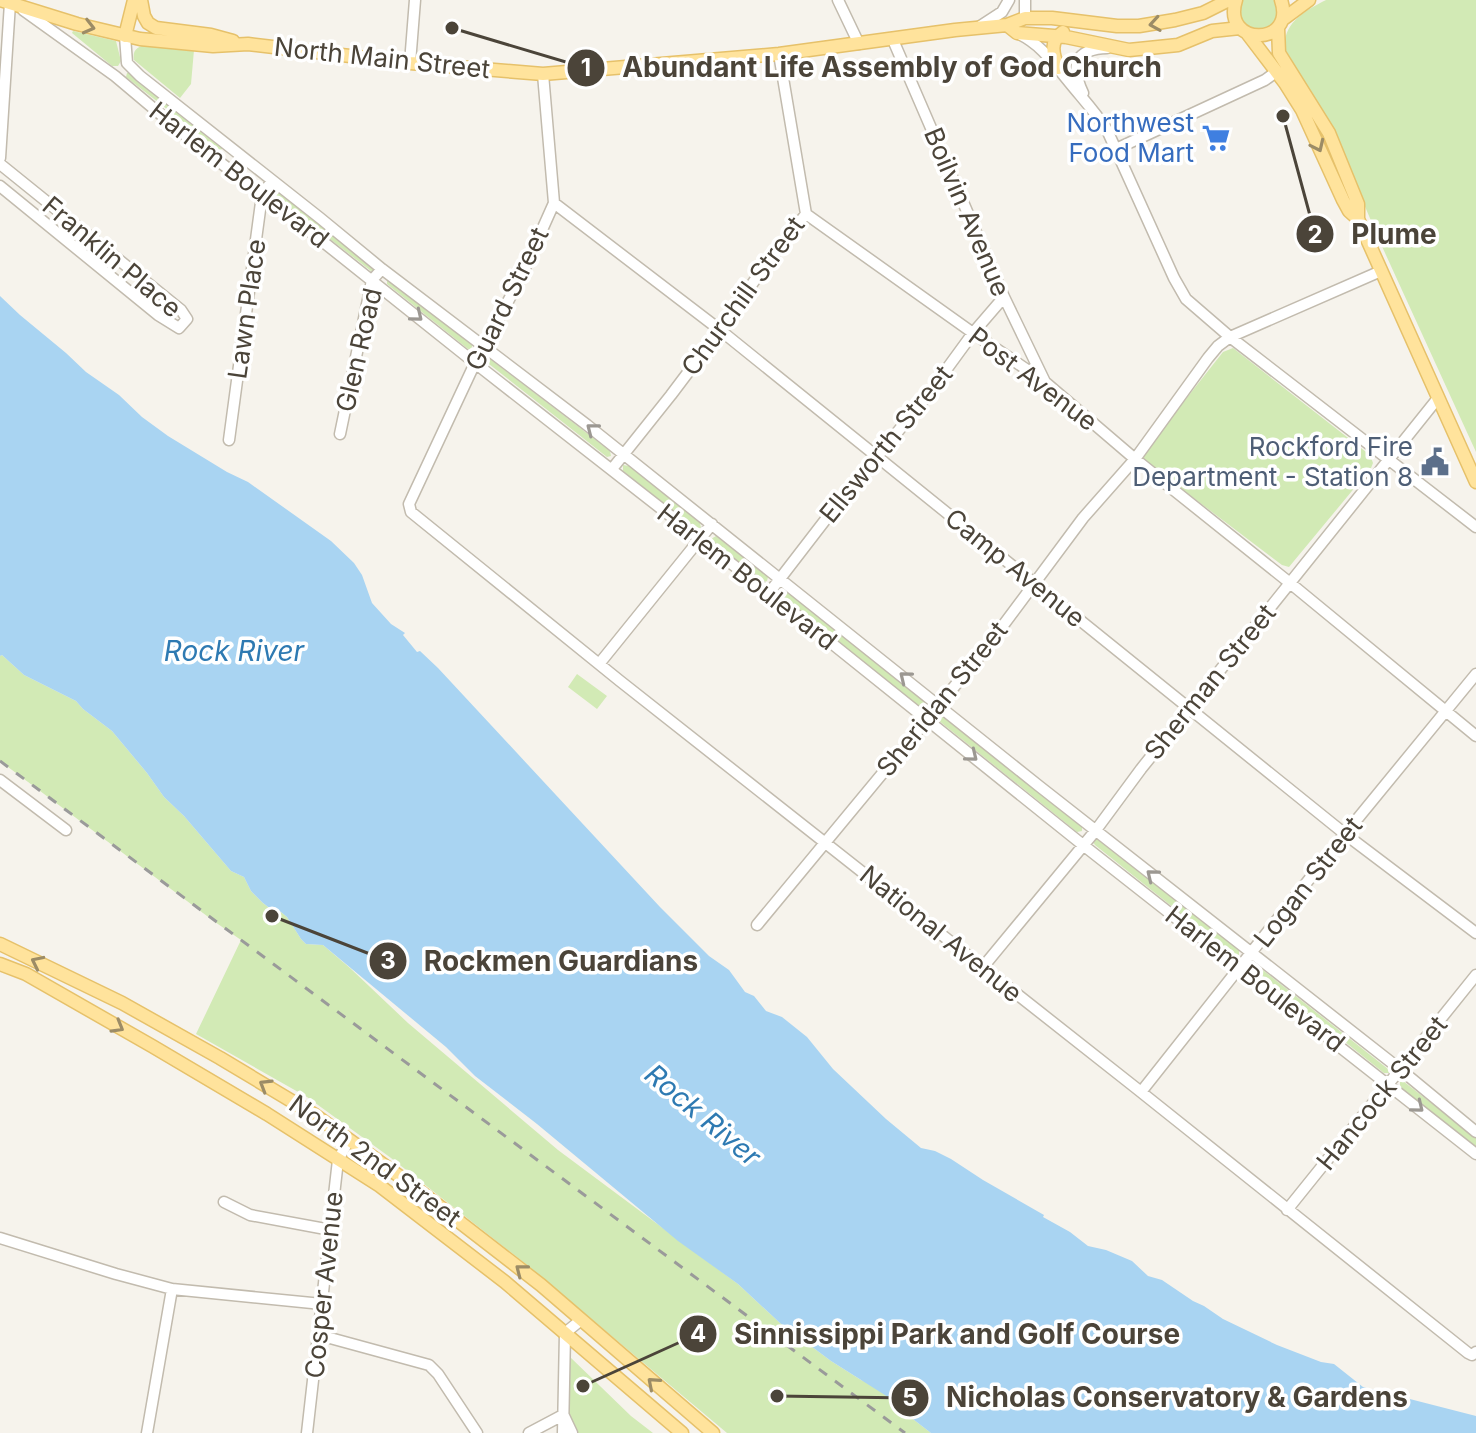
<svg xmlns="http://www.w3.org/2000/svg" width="1476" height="1433" font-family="Inter,sans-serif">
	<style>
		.green { fill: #d2eab5 }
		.water { fill: #a9d4f2 }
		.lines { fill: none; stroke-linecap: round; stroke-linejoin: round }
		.minor-casing { stroke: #c2bbae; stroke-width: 13 }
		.major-casing { stroke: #e6c16a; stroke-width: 15 }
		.minor { stroke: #fff; stroke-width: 10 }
		.major { stroke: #ffe39c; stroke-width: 12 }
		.rail { stroke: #9a9a9a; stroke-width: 3; stroke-dasharray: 10 10; stroke-linecap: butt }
		.oneway { stroke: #9c8c66 }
		.oneway2 { stroke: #9c9892 }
		.labels { text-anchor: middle; stroke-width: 7; stroke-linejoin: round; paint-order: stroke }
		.street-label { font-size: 26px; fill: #4b4439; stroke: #fff }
		.shop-label { font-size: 26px; fill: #366cbe; stroke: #fff; text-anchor: end }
		.service-label { font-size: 26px; fill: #4e5e75; stroke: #fff; text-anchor: end }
		.water-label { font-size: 28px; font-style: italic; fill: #2e7ab2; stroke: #fff }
		.leader { fill: none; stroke: #4b4439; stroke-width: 3 }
		.callout-dot { fill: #4b4439; stroke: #fff; stroke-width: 3 }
		.mark-label { font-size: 24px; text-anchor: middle; font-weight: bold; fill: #fff }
		.callout-label { font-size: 28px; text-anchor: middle; font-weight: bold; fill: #4b4439; stroke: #fff; stroke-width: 7; stroke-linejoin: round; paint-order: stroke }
	</style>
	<rect width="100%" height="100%" fill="#f6f3ec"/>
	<path class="green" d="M1243,0H1274C1291,39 1226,38 1243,0Z
		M1326,0H1476V452L1380,242L1331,126L1285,49C1282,23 1306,10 1326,0Z
		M73,31L116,41L121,61L118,66H112L72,33Z
		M147,45L194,50L191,84L180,98L134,60C132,50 138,46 147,45Z
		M127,73H131L223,147L222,149L219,150L126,77Z
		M277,192L374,266L375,270L371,271L276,197L275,195Z
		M387,279H389L472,344V347L470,349H468L387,284Z
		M1233,348L1370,455L1373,463L1371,468L1289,567L1282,565L1146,462L1143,457L1144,452L1223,352Z
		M489,358L610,451L611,456L607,457L489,364L487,362Z
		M623,465L629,466L700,523L701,528H695L623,471Z
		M716,536L768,577L767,581L764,582L712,541L711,539Z
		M780,590L786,591L925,701V706L920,707L781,595L779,593Z
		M2,655L24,675L76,701L83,709L112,731L147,773L164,797L184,816L231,871L244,877L251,891L263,903L272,910L281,912L287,917L301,939L306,944L323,945L350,968L408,1023L558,1150L738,1284L780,1323L831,1361L861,1380L878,1387L909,1416L931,1433H727L527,1265L391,1158L307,1097L196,1034L241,940L215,922L0,761V656Z
		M577,674L607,696L597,709L568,687Z
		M937,715L942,716L1082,826V831L1077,832L938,720L936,718Z
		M1097,839L1239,950V955L1234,956L1095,845L1093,842Z
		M1254,963L1388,1069L1389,1073H1384L1251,967V964Z
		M1403,1081L1476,1138V1147L1400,1088V1082Z
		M570,1357L631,1416L653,1433H572L563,1415Z"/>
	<path class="water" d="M0,296L20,315L66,353L86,372L119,395L142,417L168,436L227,472L248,482L331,541L354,563L362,575L372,603L391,624L405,633L403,635L417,652L420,651L438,668L660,907L709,956L729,970L745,992L754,996L766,1011L782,1017L807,1037L833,1069L886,1119L921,1148L935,1151L951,1159L983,1180L1044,1215L1043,1217L1070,1232L1088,1246L1106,1250L1132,1261L1148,1276L1162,1280L1193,1301L1204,1306L1223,1319L1277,1345L1321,1362L1334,1364L1363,1387L1476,1416V1433H931L909,1416L888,1397L831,1361L780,1323L738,1284L678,1241L537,1124L475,1076L446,1047L323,945L306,944L301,939L287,917L281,912L272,910L263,903L251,891L244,877L231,871L184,816L164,797L147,773L112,731L83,709L76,701L24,675L2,655L0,656Z"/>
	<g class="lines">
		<defs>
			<path id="minor" d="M838,0L859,44
				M1025,0V18
				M23,10L115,76L191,140L312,233L475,363L769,593L1083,845L1476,1154
				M979,27L1002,12L1009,0
				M1019,34C1042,45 1054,64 1070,83C1083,99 1096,113 1107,130L1174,278L1186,299L1230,337L1476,527
				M125,36L127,63L140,76L320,218L382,269L587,425L1039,786L1401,1070L1476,1132
				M893,40L1004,297L1045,382
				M410,63L415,0
				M543,74L554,203L521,277L475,363L409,504L411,512L620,681L1136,1088L1468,1353L1472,1355L1476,1352
				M1083,93C1070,65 1075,49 1107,48
				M1116,149L1265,80L1276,72
				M0,158L10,3
				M0,164L181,310L187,319L179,328L158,315L0,186
				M554,203L720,330L1345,834L1476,933
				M806,214L973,333L1045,382L1135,459L1290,583L1476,736
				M340,434L372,280L382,269
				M229,440L262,195L272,181
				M612,469L671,395L720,330L764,267L806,214L779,54
				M769,593L826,519L927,396L973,333L1004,297
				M599,664L712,524
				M0,780L66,830
				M757,925L987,647L1083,518L1135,459L1208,358L1218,346L1230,337L1381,271
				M983,967L1096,830L1141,769L1438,398
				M1141,1092L1345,834L1476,674
				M224,1202L250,1215L331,1230
				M1287,1210L1476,975
				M0,1238L116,1274L172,1289L322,1304
				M319,1335L429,1365L438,1374L477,1433
				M564,1416L572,1433
				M147,1433L172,1289
				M307,1433L338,1160L349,1140
				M529,1433L563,1415
				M563,1433L565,1333L581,1320"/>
			<path id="major" d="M0,0L77,24L140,39L213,46L248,44L410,63L543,74L779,54L955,30L1007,25L1025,18H1052L1117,26H1139L1175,20L1203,13L1229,0
				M141,0L144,16L148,23L156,28L211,35L233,41
				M1236,0C1221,47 1297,47 1281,0
				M1282,20L1309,0
				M1007,25L1017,33L1066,37L1129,50L1178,45L1212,31L1240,28
				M1278,28L1279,53L1329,133L1358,204V219
				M1247,33L1285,83L1302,110L1343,200L1349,211L1358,219L1476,482
				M125,36L134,0
				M1058,68C1053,54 1049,41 1063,32
				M0,944L122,1003L220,1058L315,1115L417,1189L541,1285L713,1433
				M0,964L26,974L152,1046L267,1114L380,1186L505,1282L682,1433"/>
		</defs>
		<use href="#minor" class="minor-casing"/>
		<use href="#major" class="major-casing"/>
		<use href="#minor" class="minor"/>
		<use href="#major" class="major"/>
		<path class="rail" d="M0,761L905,1433"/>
	</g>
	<defs><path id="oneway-chevron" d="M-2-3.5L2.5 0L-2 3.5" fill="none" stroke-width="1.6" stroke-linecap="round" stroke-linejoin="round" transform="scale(2)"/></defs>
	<g class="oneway">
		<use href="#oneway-chevron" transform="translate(1155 24) rotate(171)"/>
		<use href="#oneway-chevron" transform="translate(89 27) rotate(14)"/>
		<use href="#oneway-chevron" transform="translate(1318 146) rotate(65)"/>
		<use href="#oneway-chevron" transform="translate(37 962) rotate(-154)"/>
		<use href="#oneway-chevron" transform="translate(118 1027) rotate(30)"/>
		<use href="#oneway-chevron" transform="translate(265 1085) rotate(-149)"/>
		<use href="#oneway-chevron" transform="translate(521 1270) rotate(-142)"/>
		<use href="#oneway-chevron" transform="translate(653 1383) rotate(-139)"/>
	</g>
	<g class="oneway2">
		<use href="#oneway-chevron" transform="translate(417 316) rotate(39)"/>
		<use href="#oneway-chevron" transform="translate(592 429) rotate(-142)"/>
		<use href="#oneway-chevron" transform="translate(905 677) rotate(-141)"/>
		<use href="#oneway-chevron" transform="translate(972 756) rotate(39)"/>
		<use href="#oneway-chevron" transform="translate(1152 875) rotate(-141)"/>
		<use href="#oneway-chevron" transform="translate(1418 1107) rotate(39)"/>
	</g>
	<defs>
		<symbol id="supermarket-bare" viewBox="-9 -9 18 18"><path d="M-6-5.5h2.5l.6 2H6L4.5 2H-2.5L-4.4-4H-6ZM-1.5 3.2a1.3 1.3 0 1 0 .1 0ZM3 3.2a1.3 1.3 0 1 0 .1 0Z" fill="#3f7fe0" stroke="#fff" stroke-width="2.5" paint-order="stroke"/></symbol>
		<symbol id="civic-bare" viewBox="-9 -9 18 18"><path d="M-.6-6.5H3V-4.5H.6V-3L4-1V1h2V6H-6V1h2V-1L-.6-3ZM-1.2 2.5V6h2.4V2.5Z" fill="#5c6f8a" stroke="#fff" stroke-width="2.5" paint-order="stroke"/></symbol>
	</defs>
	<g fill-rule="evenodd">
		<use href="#supermarket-bare" x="1196" y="118" width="40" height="40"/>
		<use href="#civic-bare" x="1415" y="442" width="40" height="40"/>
	</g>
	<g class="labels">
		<g class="street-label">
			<text transform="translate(382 58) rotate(6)" y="9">North Main Street</text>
			<text transform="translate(239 175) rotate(38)" y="9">Harlem Boulevard</text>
			<text transform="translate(967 212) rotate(67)" y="9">Boilvin Avenue</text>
			<text transform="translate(112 257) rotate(40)" y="9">Franklin Place</text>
			<text transform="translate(743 296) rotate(-54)" y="9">Churchill Street</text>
			<text transform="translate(507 299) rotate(-64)" y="9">Guard Street</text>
			<text transform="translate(247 309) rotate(-82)" y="9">Lawn Place</text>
			<text transform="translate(359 350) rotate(-77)" y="9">Glen Road</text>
			<text transform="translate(1033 379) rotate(37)" y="9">Post Avenue</text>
			<text transform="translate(886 444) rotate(-51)" y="9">Ellsworth Street</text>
			<text transform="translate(1015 568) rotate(39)" y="9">Camp Avenue</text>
			<text transform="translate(747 577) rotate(38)" y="9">Harlem Boulevard</text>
			<text transform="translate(1210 682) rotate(-51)" y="9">Sherman Street</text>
			<text transform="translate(942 699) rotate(-51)" y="9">Sheridan Street</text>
			<text transform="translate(1308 882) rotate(-52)" y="9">Logan Street</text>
			<text transform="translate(941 934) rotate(39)" y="9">National Avenue</text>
			<text transform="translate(1255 979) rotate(38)" y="9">Harlem Boulevard</text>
			<text transform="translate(1382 1093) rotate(-51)" y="9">Hancock Street</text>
			<text transform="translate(375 1161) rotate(36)" y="9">North 2nd Street</text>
			<text transform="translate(324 1285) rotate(-84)" y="9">Cosper Avenue</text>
		</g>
		<g class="shop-label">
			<text x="1194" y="132">Northwest<tspan x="1194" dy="30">Food Mart</tspan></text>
		</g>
		<g class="service-label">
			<text x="1413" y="456">Rockford Fire<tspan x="1413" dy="30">Department - Station 8</tspan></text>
		</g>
		<g class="water-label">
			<text x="234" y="661">Rock River</text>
			<text transform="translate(703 1115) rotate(40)" y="10">Rock River</text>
		</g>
	</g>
	<path class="leader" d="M452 28L586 68M1283 116L1315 234M272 916L388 961M583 1386L698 1334M777 1396L910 1398"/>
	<g class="callout-dot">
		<circle cx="452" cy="28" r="8"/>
		<circle cx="1283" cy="116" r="8"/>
		<circle cx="272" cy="916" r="8"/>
		<circle cx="583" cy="1386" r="8"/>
		<circle cx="777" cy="1396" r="8"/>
		<circle cx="586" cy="68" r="20"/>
		<circle cx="1315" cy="234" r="20"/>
		<circle cx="388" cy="961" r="20"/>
		<circle cx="698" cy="1334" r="20"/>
		<circle cx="910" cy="1398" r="20"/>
	</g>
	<g class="mark-label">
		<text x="586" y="76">1</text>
		<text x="1315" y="243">2</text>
		<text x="388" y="969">3</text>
		<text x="698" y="1342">4</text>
		<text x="910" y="1406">5</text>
	</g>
	<g class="callout-label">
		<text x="892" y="77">Abundant Life Assembly of God Church</text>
		<text x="1394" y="244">Plume</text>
		<text x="561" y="971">Rockmen Guardians</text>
		<text x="957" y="1344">Sinnissippi Park and Golf Course</text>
		<text x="1177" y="1407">Nicholas Conservatory &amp; Gardens</text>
	</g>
</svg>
